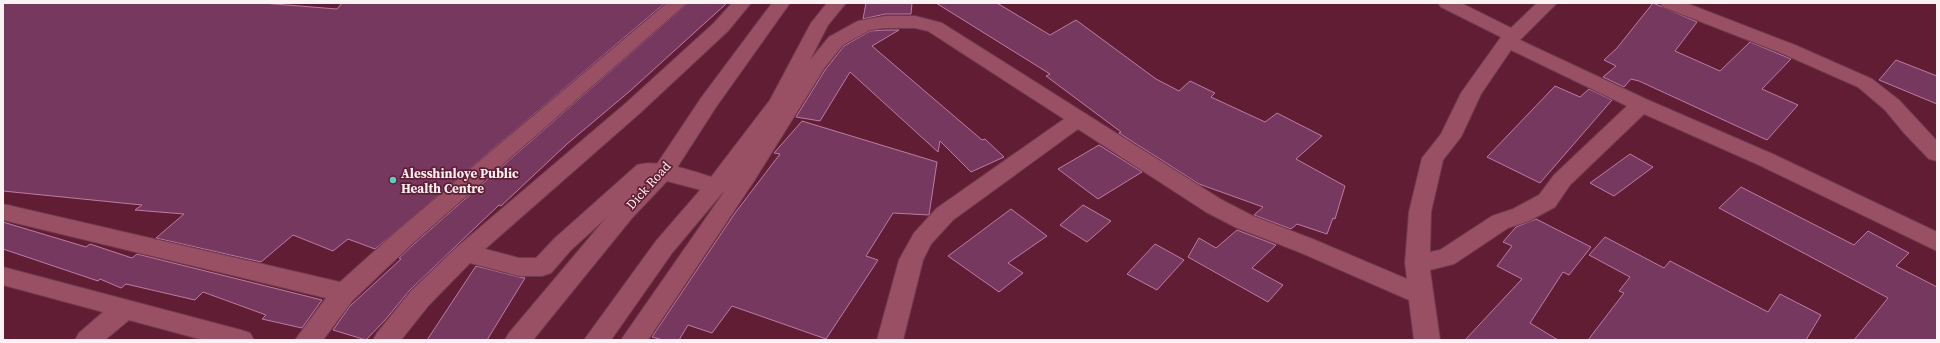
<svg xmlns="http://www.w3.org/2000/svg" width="1940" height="343" font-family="'Source Serif 4',serif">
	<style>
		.building { fill: #773860; stroke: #bf7aa3 }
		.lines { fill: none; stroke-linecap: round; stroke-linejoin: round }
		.minor-casing { stroke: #6f3a4f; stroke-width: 2 }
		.secondary-casing { stroke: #6f3a4f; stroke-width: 2 }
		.minor { fill: #9a5064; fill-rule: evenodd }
		.secondary { fill: #9a5064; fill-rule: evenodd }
		.poi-dot { fill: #59cebf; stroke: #611d34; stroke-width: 1.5 }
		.labels { text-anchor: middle; stroke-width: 3.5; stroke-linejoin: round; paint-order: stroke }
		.poi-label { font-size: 13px; font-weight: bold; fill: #fbf2f4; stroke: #611d34; text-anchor: start }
		.street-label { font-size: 13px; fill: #fbf2f4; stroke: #611d34 }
	</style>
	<rect width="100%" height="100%" fill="#611d34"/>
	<path class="building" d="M3,3H262L337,9L342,3H665L375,249L348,239L333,251L293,235L261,262L156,238L184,214L135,210L142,205L3,191Z
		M688,3H727L630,91L567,144L501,206L499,205L410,290L385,320L366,340L333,330L350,306L401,259L399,258L415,243Z
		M866,3H912L911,14H885L863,19Z
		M936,3H997L1050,35L1076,20L1156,79L1179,91L1190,81L1215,93L1211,97L1265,122L1277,113L1322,136L1296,159L1345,186L1335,219L1333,218L1327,234L1297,224L1291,229L1254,215L1263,207L1199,184L1119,133L1121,132L1046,76L1050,74Z
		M1653,3L1697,22L1675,51L1720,71L1750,42L1791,59L1762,89L1798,105L1767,140L1639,81L1631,79L1624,87L1603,77L1616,66L1604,60L1617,48Z
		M885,30H899L872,46L982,140L985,139L1004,157L971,172L940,141L938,152L850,72L820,121L796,117L825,70L844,46L870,31Z
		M1896,60L1937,76V104L1879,80Z
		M1555,86L1580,97L1589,89L1612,100L1540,183L1487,157Z
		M802,121L937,162L929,215L893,213L866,256L878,260L826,339L732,306L712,333L688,325L679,340H663L652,337L735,213L780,154L774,153Z
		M1099,145L1142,172L1098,199L1058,169Z
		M1630,154L1653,167L1614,196L1590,183Z
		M1741,187L1854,245L1868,231L1909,253L1896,266L1937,287V340H1854L1888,298L1719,208Z
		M1083,205L1111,221L1087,242L1060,225Z
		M1011,209L1047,236L1008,263L1023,273L999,292L948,256Z
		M1536,219L1591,247L1569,275L1563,272L1530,323L1558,340H1465L1522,279L1497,266L1512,246L1503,242L1516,227Z
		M3,222L86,247L90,244L132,258L137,254L322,300L302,328L262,319L266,315L203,292L195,300L126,284L121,288L100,279L98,281L3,249Z
		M1237,230L1276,245L1252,268L1283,285L1268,302L1188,257L1199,238L1216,248Z
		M1605,237L1664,268L1670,261L1768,312L1780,294L1821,315L1806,340H1588L1624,293L1619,291L1630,277L1589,255Z
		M1155,244L1184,260L1157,290L1127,274Z
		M476,266L519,277L525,278L487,340H427Z"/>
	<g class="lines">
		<defs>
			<path id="minor" d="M667,3H687L414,242L353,300L323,340H295L326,298L3,220V204L340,282L398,230Z
				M732,3H751L728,31L640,113L485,249L519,258H536L555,238L637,165C660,158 701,174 724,181L727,186L725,189L810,60L829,37L858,21L885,16H915L942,23L1222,200L1253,216L1315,240L1407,279L1405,263L1409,212L1422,158L1441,134L1461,93L1501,37L1441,7L1438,3H1461L1511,28L1537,3H1557L1520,40L1648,100L1775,155L1937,232V251L1759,165L1644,114L1570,185L1555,207L1529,221L1508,228L1454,264L1430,270L1440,340H1414L1409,300L1299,252L1237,228L1206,212L1078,129L953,220L931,244L923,260L903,340H877L899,260L914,233L937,208L1064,119L928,31L915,28H885L870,30L843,45L825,67L754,181L648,340H621L724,192L716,194L663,180L650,178L571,250L551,273L542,276H519L470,263L429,305L401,340H373L377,333L411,291L457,247L626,103L714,23ZM1511,50L1627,106L1554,175L1539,195L1513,209L1492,216L1440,250L1430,252L1431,212L1443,160L1461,137L1481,94Z
				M1660,3H1686L1795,45L1872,79L1899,100L1937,141V161L1929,159L1905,134L1885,110L1858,87L1781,53L1663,7Z
				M3,267L241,330L250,333L254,340H203L129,320L105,340H75L79,333L103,312L3,285Z"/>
			<path id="secondary" d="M772,3H790L716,107L671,177L632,218L533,340H505L509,333L616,206L655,167L701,98Z
				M827,3H846L828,25L786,107L724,191L672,253L611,340H584L656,241L708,181L770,100L811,23Z"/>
		</defs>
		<use href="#minor" class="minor-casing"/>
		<use href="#secondary" class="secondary-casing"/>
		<use href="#minor" class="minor"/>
		<use href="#secondary" class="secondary"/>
	</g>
	<circle class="poi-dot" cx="393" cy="180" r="4"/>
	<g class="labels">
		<g class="poi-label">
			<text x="401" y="178">Alesshinloye Public<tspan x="401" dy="15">Health Centre</tspan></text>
		</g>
		<g class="street-label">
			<text transform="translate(648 185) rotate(-48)" y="5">Dick Road</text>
		</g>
	</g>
	<rect width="1940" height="343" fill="none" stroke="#fbf2f4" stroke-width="8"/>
</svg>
